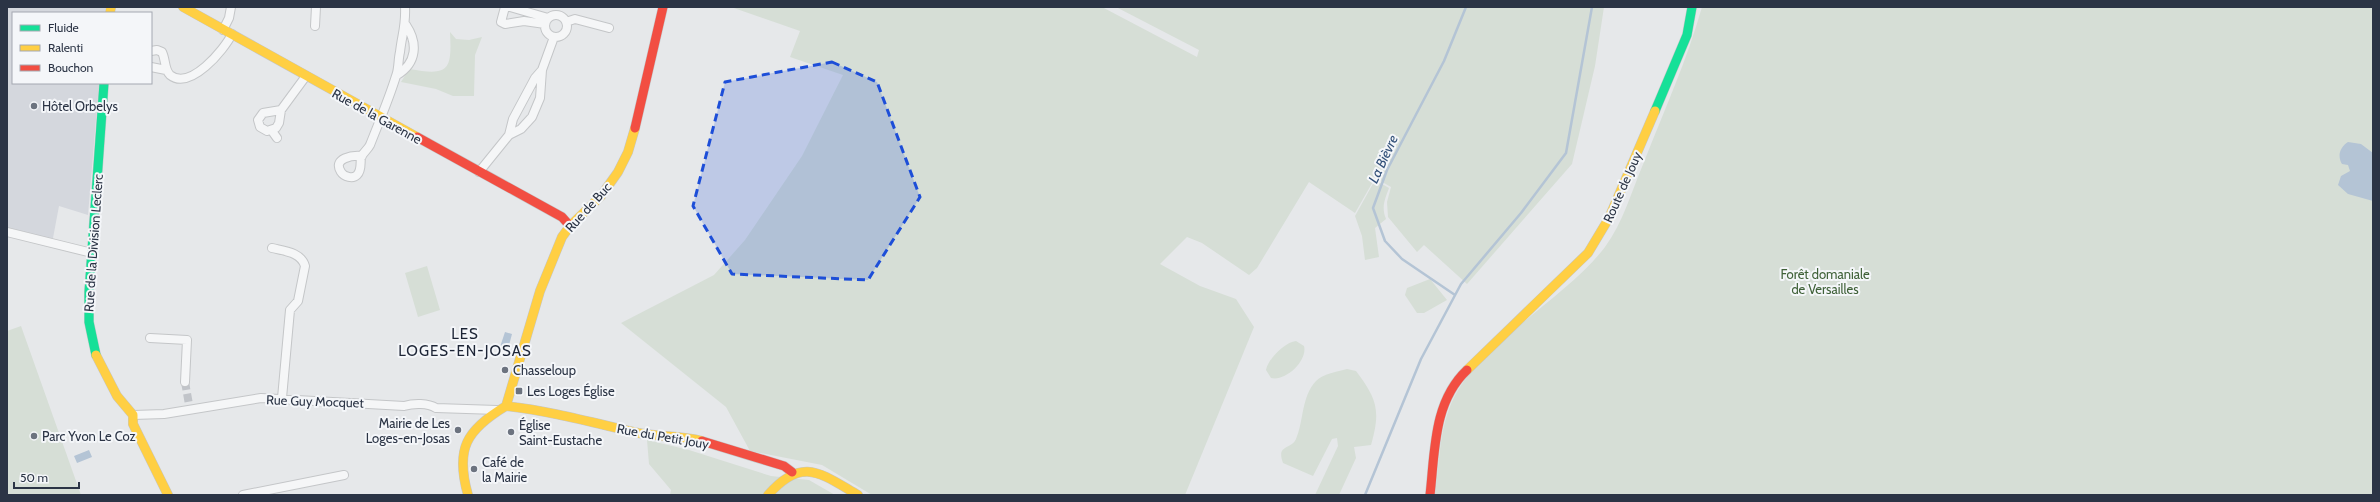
<svg xmlns="http://www.w3.org/2000/svg" width="2380" height="502" font-family="Cabin,sans-serif">
	<style>
		.built { fill: #d4d7dd }
		.green { fill: #d6ded6 }
		.water { fill: #b4c4d5 }
		.lines { fill: none; stroke-linecap: round; stroke-linejoin: round }
		.stream { stroke: #b4c4d5; stroke-width: 2.5 }
		.street-tunnel { stroke: #c1c4c9; stroke-width: 8; stroke-dasharray: 8 4; stroke-linecap: butt }
		.street-casing { stroke: #c4c6c8; stroke-width: 10 }
		.fast-casing { stroke: #c4c6c8; stroke-width: 10 }
		.slow-casing { stroke: #c4c6c8; stroke-width: 10 }
		.jam-casing { stroke: #c4c6c8; stroke-width: 10 }
		.street { stroke: #f5f6f7; stroke-width: 8 }
		.fast { stroke: #16e098; stroke-width: 9 }
		.slow { stroke: #ffcf43; stroke-width: 9 }
		.jam { stroke: #f24e42; stroke-width: 9 }
		.marked { fill: #1d4ed8; fill-opacity: 0.2; stroke: #1d4ed8; stroke-width: 3; stroke-dasharray: 8 5; stroke-linejoin: round }
		.poi-dot { fill: #6c737f; stroke: #f4f6f9; stroke-width: 1.5 }
		.labels { text-anchor: middle; stroke-width: 4; stroke-linejoin: round; paint-order: stroke }
		.poi-label { font-size: 13px; fill: #2b3445; stroke: #f4f6f9; text-anchor: start }
		.street-label { font-size: 13px; fill: #2b3445; stroke: #f4f6f9 }
		.park-label { font-size: 13px; fill: #3f6138; stroke: #f4f6f9 }
		.water-label { font-size: 14px; font-style: italic; fill: #34527a; stroke: #f4f6f9 }
		.quarter-label { font-size: 15px; letter-spacing: 1px; fill: #1d2536; stroke: #f4f6f9 }
	</style>
	<rect width="100%" height="100%" fill="#e6e8ea"/>
	<path class="built" d="M7,7H106L105,13H13V83H99L88,215L59,206L53,238L48,245L7,235Z"/>
	<path class="green" d="M731,7H1102L1197,57L1199,50L1116,7H1604L1595,66L1572,164L1467,284L1424,245L1417,252L1388,217L1387,202L1391,187L1375,178L1355,213L1309,182L1257,268L1249,275L1202,243L1187,237L1160,264L1200,286L1236,299L1254,327L1185,495H872L822,465L750,451L726,407L621,323L714,275L745,240L802,156L843,75L790,57L800,31Z
		M1702,7H2373V495H1435C1439,467 1439,435 1449,409C1471,347 1564,301 1605,247C1623,223 1632,190 1644,162C1664,111 1687,60 1702,7Z
		M450,32L456,39L469,40L482,37L475,55L474,96H453L436,89L401,82L409,69C449,76 452,71 450,32Z
		M1375,180L1389,188C1385,199 1381,207 1386,219L1375,228L1379,257L1365,260L1362,236L1355,216Z
		M427,266L440,310L418,317L405,273Z
		M1430,279L1447,300L1424,313H1417L1405,295L1407,288Z
		M21,326L81,495H7V331Z
		M1296,341L1304,346C1308,361 1285,382 1271,378L1266,370C1268,359 1285,342 1296,341Z
		M1347,369L1356,371C1377,399 1381,410 1371,445L1354,447L1356,458L1339,495H1315L1338,446L1337,438L1332,439L1313,476L1283,463C1276,444 1291,450 1296,439C1304,421 1301,397 1316,381C1324,373 1337,372 1347,369Z
		M647,440L689,450L771,476L809,480L835,495H670L671,490L649,464Z"/>
	<path class="water" d="M2348,142L2361,144L2373,153V201L2348,194L2338,185L2341,176L2350,171L2348,165L2342,164C2337,156 2340,147 2348,142Z
		M505,332L512,334L508,349L500,347Z
		M89,450L92,457L77,463L74,456Z"/>
	<g class="lines">
		<path class="stream" d="M1455,295L1402,259L1385,241L1373,208L1387,170L1444,61L1466,7
			M1365,495L1421,359L1461,284L1521,213L1566,153L1592,7"/>
		<path class="street-tunnel" d="M185,382L190,410"/>
		<defs>
			<path id="street" d="M545 26a11 11 0 1 1 22 0a11 11 0 1 1-22 0Z
				M566,22L575,19L609,28
				M545,24L524,21L505,24L501,22L505,7H510L548,18
				M315,26L316,7
				M223,30L229,18L231,7
				M151,51L157,50L162,52C166,60 164,69 170,75C190,91 224,50 232,34
				M151,67L166,70
				M397,75C417,63 418,43 406,25
				M281,110L263,113L258,120L260,127L267,131L276,128L279,123L281,110L306,76
				M272,131L277,138
				M509,135L513,119L535,78L542,70L554,37
				M362,156C353,155 332,158 341,172C344,177 353,179 357,175C362,170 360,163 361,157C363,153 368,149 370,145C379,122 389,99 396,76C399,69 398,60 400,52C402,34 406,26 405,7
				M479,172L509,135L521,129L532,117L540,98L542,70
				M7,232L92,253
				M272,248C284,251 301,252 305,266L298,301L290,310L282,398
				M150,338L187,340L185,382
				M133,415L164,414L261,398L404,406C414,403 428,403 436,408L497,410
				M243,495L344,475"/>
			<path id="fast" d="M1655,111L1687,35L1692,7
				M96,355L89,322V292L104,83"/>
			<path id="slow" d="M183,7L417,137
				M110,13L111,7
				M96,355L117,396L133,415V424L168,495
				M1467,370L1588,253L1609,218L1655,111
				M506,406L540,291L562,237L570,226L601,196L618,172L628,152L635,128
				M506,406C551,411 594,423 638,433C659,437 681,435 702,441
				M468,495C455,449 466,430 506,406
				M768,495C802,456 820,473 858,495"/>
			<path id="jam" d="M635,128L663,7
				M417,137L562,217L570,226
				M702,441L784,466L792,472
				M1430,495C1435,452 1433,402 1467,370"/>
		</defs>
		<use href="#street" class="street-casing"/>
		<use href="#fast" class="fast-casing"/>
		<use href="#slow" class="slow-casing"/>
		<use href="#jam" class="jam-casing"/>
		<use href="#street" class="street"/>
		<use href="#fast" class="fast"/>
		<use href="#slow" class="slow"/>
		<use href="#jam" class="jam"/>
	</g>
	<path class="marked" d="M832,62L877,82L920,197L868,280L732,274L693,206L725,82Z"/>
	<g class="poi-dot">
		<circle cx="34" cy="106" r="4"/>
		<circle cx="505" cy="370" r="4"/>
		<rect x="515" y="387" width="8" height="8" rx="2"/>
		<circle cx="458" cy="430" r="4"/>
		<circle cx="511" cy="432" r="4"/>
		<circle cx="34" cy="436" r="4"/>
		<circle cx="474" cy="469" r="4"/>
	</g>
	<g class="labels">
		<g class="poi-label">
			<text x="42" y="111">Hôtel Orbelys</text>
			<text x="513" y="375">Chasseloup</text>
			<text x="527" y="396">Les Loges Église</text>
			<text x="450" y="428" text-anchor="end">Mairie de Les<tspan x="450" dy="15">Loges-en-Josas</tspan></text>
			<text x="519" y="430">Église<tspan x="519" dy="15">Saint-Eustache</tspan></text>
			<text x="42" y="441">Parc Yvon Le Coz</text>
			<text x="482" y="467">Café de<tspan x="482" dy="15">la Mairie</tspan></text>
		</g>
		<g class="street-label">
			<text transform="translate(377 116) rotate(29)" y="5">Rue de la Garenne</text>
			<text transform="translate(1622 187) rotate(-66)" y="5">Route de Jouy</text>
			<text transform="translate(588 207) rotate(-48)" y="5">Rue de Buc</text>
			<text transform="translate(93 243) rotate(-86)" y="5">Rue de la Division Leclerc</text>
			<text transform="translate(315 401) rotate(2)" y="5">Rue Guy Mocquet</text>
			<text transform="translate(663 436) rotate(10)" y="5">Rue du Petit Jouy</text>
		</g>
		<g class="park-label">
			<text x="1825" y="279">Forêt domaniale<tspan x="1825" dy="15">de Versailles</tspan></text>
		</g>
		<g class="water-label">
			<text transform="translate(1383 159) rotate(-65)" y="5">La Bièvre</text>
		</g>
		<g class="quarter-label">
			<text x="465" y="339">LES<tspan x="465" dy="17">LOGES-EN-JOSAS</tspan></text>
		</g>
	</g>
	<rect width="2380" height="502" fill="none" stroke="#2b3445" stroke-width="16"/>
	<rect x="12" y="12" width="140" height="72" fill="#f4f6f9" stroke="#a4a8b1"/>
	<rect x="20" y="25" width="20" height="6" fill="#16e098" stroke="#a4a8b1"/>
	<text x="48" y="32" font-size="12" fill="#2b3445">Fluide</text>
	<rect x="20" y="45" width="20" height="6" fill="#ffcf43" stroke="#a4a8b1"/>
	<text x="48" y="52" font-size="12" fill="#2b3445">Ralenti</text>
	<rect x="20" y="65" width="20" height="6" fill="#f24e42" stroke="#a4a8b1"/>
	<text x="48" y="72" font-size="12" fill="#2b3445">Bouchon</text>
	<path d="M14 482v6h65v-6" fill="none" stroke="#2b3445" stroke-width="2"/>
	<text x="20" y="482" font-size="12" fill="#2b3445" stroke="#f4f6f9" stroke-width="3" paint-order="stroke">50 m</text>
</svg>
